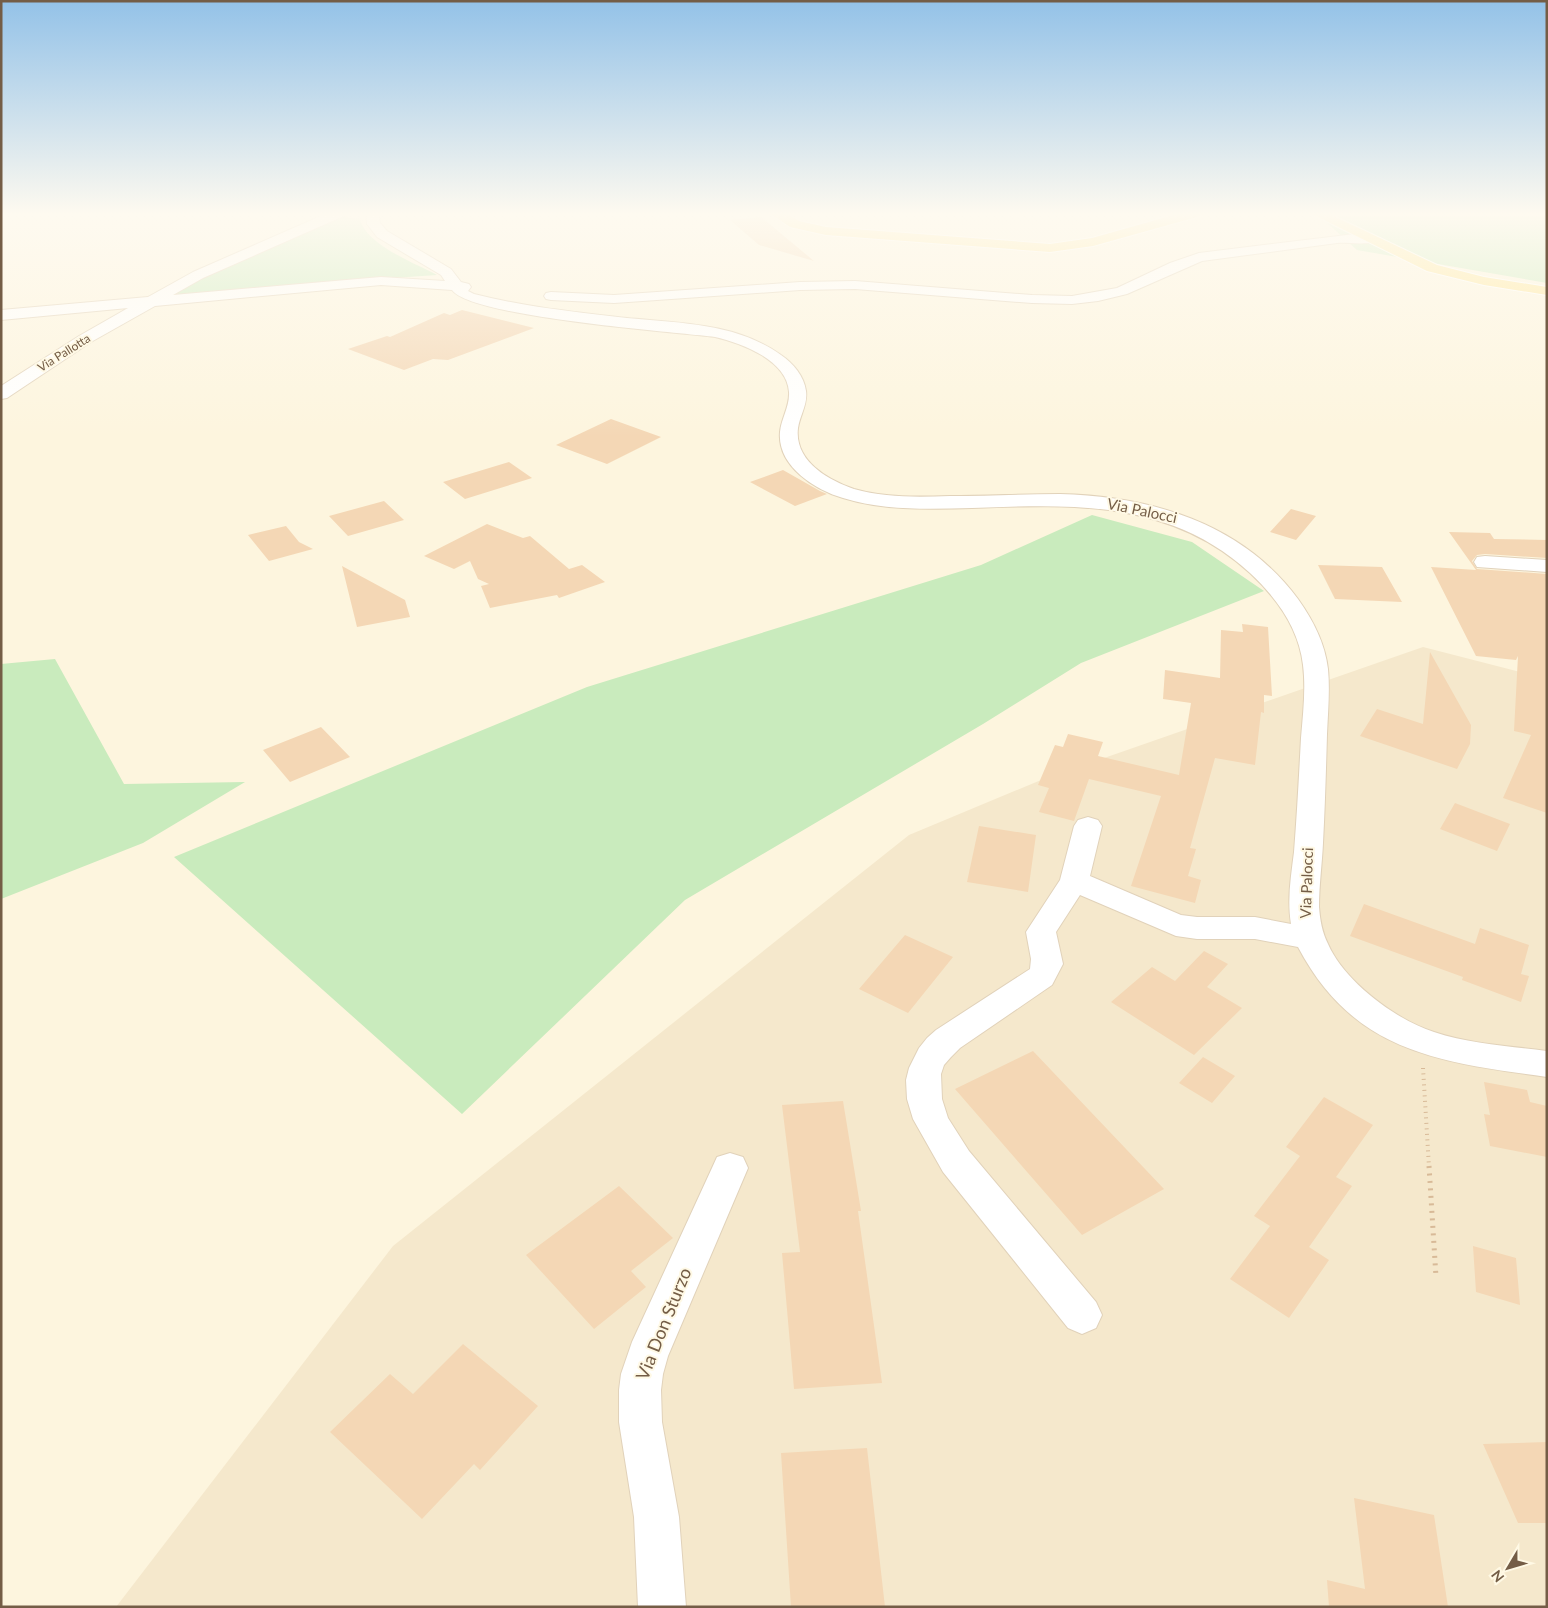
<svg xmlns="http://www.w3.org/2000/svg" width="1548" height="1608" font-family="Lato,sans-serif">
	<style>
		.residential { fill: #f5e8cc }
		.green { fill: #c9ebbd }
		.building { fill: #f4d7b5 }
		.lines { fill: none; stroke-linecap: round; stroke-linejoin: round }
		.minor-casing { stroke: #e1d2ba; stroke-width: 2 }
		.major-casing { stroke: #fff; stroke-width: 2 }
		.path-far1 { stroke: #d8ba98; stroke-width: 4; stroke-dasharray: 1 4.5; stroke-linecap: butt }
		.path { stroke: #d8ba98; stroke-width: 5; stroke-dasharray: 2 5.5; stroke-linecap: butt }
		.minor { fill: #fff; fill-rule: evenodd }
		.major { fill: #ffe693; fill-rule: evenodd }
		.labels { text-anchor: middle; stroke-width: 4; stroke-linejoin: round; paint-order: stroke }
		.far-street-label { font-size: 12px; fill: #745d46; stroke: #fff9e5 }
		.street-label { font-size: 15px; fill: #745d46; stroke: #fff9e5 }
		.near-street-label { font-size: 18px; fill: #745d46; stroke: #fff9e5 }
	</style>
	<rect width="100%" height="100%" fill="#fdf5de"/>
	<path class="residential" d="M1423,647L1528,674L1547,697V1607H116L393,1246L909,835L1041,780Z"/>
	<path class="green" d="M1315,212H1547V283L1357,250Z
		M335,216L360,219C366,245 415,263 437,275L290,285L178,295L177,293L191,282Z
		M1092,515L1192,542L1264,591L1081,663L983,724L685,900L462,1114L174,857L587,687L981,565Z
		M55,659L124,784L245,782L143,843L1,899V664Z"/>
	<path class="building" d="M761,217L814,261L759,245L730,220Z
		M462,310L534,328L448,360L433,359L404,370L348,349L387,336L390,337L444,313L450,315Z
		M611,419L661,437L607,464L556,445Z
		M509,462L532,478L465,499L443,482Z
		M783,470L820,491L827,494L795,506L750,482Z
		M384,501L404,520L348,536L329,516Z
		M1291,509L1316,516L1296,540L1270,532Z
		M487,524L523,538L530,536L569,569L582,565L605,582L559,598L557,595L490,608L481,586L489,584L478,579L470,561L454,569L424,556Z
		M286,526L299,542L313,549L269,561L248,535Z
		M1449,532L1490,533L1494,539L1547,540V558L1485,554L1477,555L1472,561L1477,569L1547,574V813L1503,798L1531,735L1514,731L1518,656L1516,660L1476,656L1431,567L1476,570Z
		M1318,565L1382,567L1402,602L1335,599Z
		M342,566L405,600L410,617L357,627Z
		M1242,624L1268,627L1272,696L1264,695V713L1261,712L1255,765L1215,758L1190,848L1196,849L1188,876L1201,880L1195,903L1131,886L1161,796L1089,779L1074,821L1039,812L1049,788L1038,785L1055,745L1063,747L1068,734L1103,742L1098,756L1179,775L1191,703L1163,699L1165,670L1220,678L1221,630L1243,632Z
		M1430,652L1471,725L1470,744L1457,769L1360,736L1377,709L1423,724Z
		M321,727L350,757L290,782L263,750Z
		M1455,803L1510,824L1497,851L1440,829Z
		M979,826L1036,835L1028,892L967,882Z
		M1364,904L1475,944L1480,928L1529,945L1521,974L1529,976L1521,1002L1462,980L1463,977L1350,936Z
		M905,935L953,957L908,1013L859,989Z
		M1204,951L1228,964L1207,987L1242,1008L1194,1055L1111,1002L1152,967L1175,981Z
		M1033,1051L1164,1189L1082,1235L955,1089Z
		M1203,1057L1235,1076L1212,1103L1179,1083Z
		M1484,1082L1527,1090L1530,1102L1547,1106V1157L1490,1146L1484,1114L1490,1115Z
		M1324,1097L1373,1125L1336,1177L1352,1186L1309,1247L1329,1260L1289,1318L1230,1279L1270,1226L1254,1216L1300,1156L1286,1147Z
		M843,1101L861,1211H858L882,1383L794,1389L782,1253L800,1252L782,1105Z
		M619,1186L673,1238L631,1271L646,1287L594,1329L526,1255Z
		M1473,1246L1516,1258L1520,1305L1476,1292Z
		M463,1344L538,1406L480,1470L474,1464L422,1519L330,1432L390,1374L413,1394Z
		M1547,1442V1523H1518L1483,1444Z
		M867,1448L885,1607H791L781,1453Z
		M1354,1498L1434,1515L1448,1607H1329L1327,1580L1365,1589Z"/>
	<g class="lines">
		<defs>
			<path id="minor" d="M330,212H347L346,215L203,278L173,295L381,277L445,281L441,275L377,237L367,224L366,212H378L380,223L387,231L451,269L461,282L469,284L471,287L468,291L474,294C525,307 575,312 627,318C679,323 737,323 781,355C793,363 804,376 806,391C808,404 800,415 798,428C794,461 828,480 854,489C885,498 919,497 950,496C987,496 1023,494 1060,494C1150,496 1242,523 1298,599C1313,620 1325,643 1328,669C1330,690 1328,712 1327,734C1326,770 1325,806 1323,843C1322,864 1319,886 1319,907C1320,920 1322,932 1328,944C1344,981 1396,1020 1434,1032C1470,1044 1509,1046 1547,1051V1077C1439,1062 1354,1053 1298,947L1255,939H1197L1176,936L1080,895L1056,932L1063,964L1052,985L960,1048L951,1057L944,1065L941,1074L942,1099L948,1118L969,1151L1096,1302L1102,1315L1096,1328L1082,1334L1068,1328L943,1172L913,1119L907,1099L906,1080L909,1068L919,1048L927,1038L936,1030L1030,969L1031,959L1026,932L1060,880L1074,826L1078,820L1088,817L1098,820L1102,826L1090,876L1181,915L1197,917H1255L1291,924C1287,899 1291,876 1294,852C1297,814 1299,776 1301,738C1303,714 1306,689 1303,665C1299,629 1277,598 1250,573C1171,500 1073,504 972,508C929,509 885,511 843,498C815,490 777,466 780,432C781,419 790,406 789,392C787,360 741,343 715,337C673,332 471,317 452,290L381,285L155,306L91,342L7,398L1,399V386L79,336L128,308L1,320V310L148,297L193,272Z
				M1355,234L1376,237L1378,240C1372,246 1347,242 1337,243L1202,261L1127,294L1098,301L1072,304L1032,303L855,289L800,290L614,303L551,300L546,299L544,296L546,293L551,292L614,295L800,282L855,281L1032,295L1072,296L1117,288L1170,263L1199,253Z
				M1485,556L1547,560V572L1477,567L1474,562L1477,557Z
				M730,1153L743,1157L748,1168L668,1356L663,1374L661,1390L662,1422L679,1517L686,1607H638L634,1517L619,1422V1390L621,1374L632,1342L712,1168L717,1157Z"/>
			<path id="major" d="M768,212H784L799,221L826,227L1050,244L1092,238L1184,212H1205L1204,215L1093,246L1050,252L826,235L790,227Z
				M1308,212H1325L1437,265L1484,277L1547,287V295L1484,285L1427,271Z"/>
		</defs>
		<use href="#minor" class="minor-casing"/>
		<use href="#major" class="major-casing"/>
		<path class="path-far1" d="M1423,1068L1429,1167"/>
		<path class="path" d="M1429,1166L1436,1277"/>
		<use href="#minor" class="minor"/>
		<use href="#major" class="major"/>
	</g>
	<linearGradient id="sky" x2="0" y2="1"><stop stop-color="#93c2e8"/><stop offset="0.49" stop-color="#fefaf0"/><stop offset="1" stop-color="#fefaf0" stop-opacity="0"/></linearGradient>
	<rect width="1548" height="437" fill="url(#sky)"/>
	<g class="labels">
		<g class="far-street-label">
			<text transform="translate(64 353) rotate(-32)" y="4">Via Pallotta</text>
		</g>
		<g class="street-label">
			<text transform="translate(1142 511) rotate(12)" y="5">Via Palocci</text>
			<text transform="translate(1307 883) rotate(-88)" y="5">Via Palocci</text>
		</g>
		<g class="near-street-label">
			<text transform="translate(664 1324) rotate(-68)" y="6">Via Don Sturzo</text>
		</g>
	</g>
	<rect width="1548" height="1608" fill="none" stroke="#745d46" stroke-width="5"/>
	<g transform="translate(1508 1568) rotate(232)" stroke="#fff9e5" stroke-width="4" paint-order="stroke">
	<path d="M0-4L9 19L0 12L-9 19Z" fill="#745d46"/>
	<text y="-8" font-size="14" font-weight="bold" text-anchor="middle" fill="#745d46">N</text>
	</g>
</svg>
